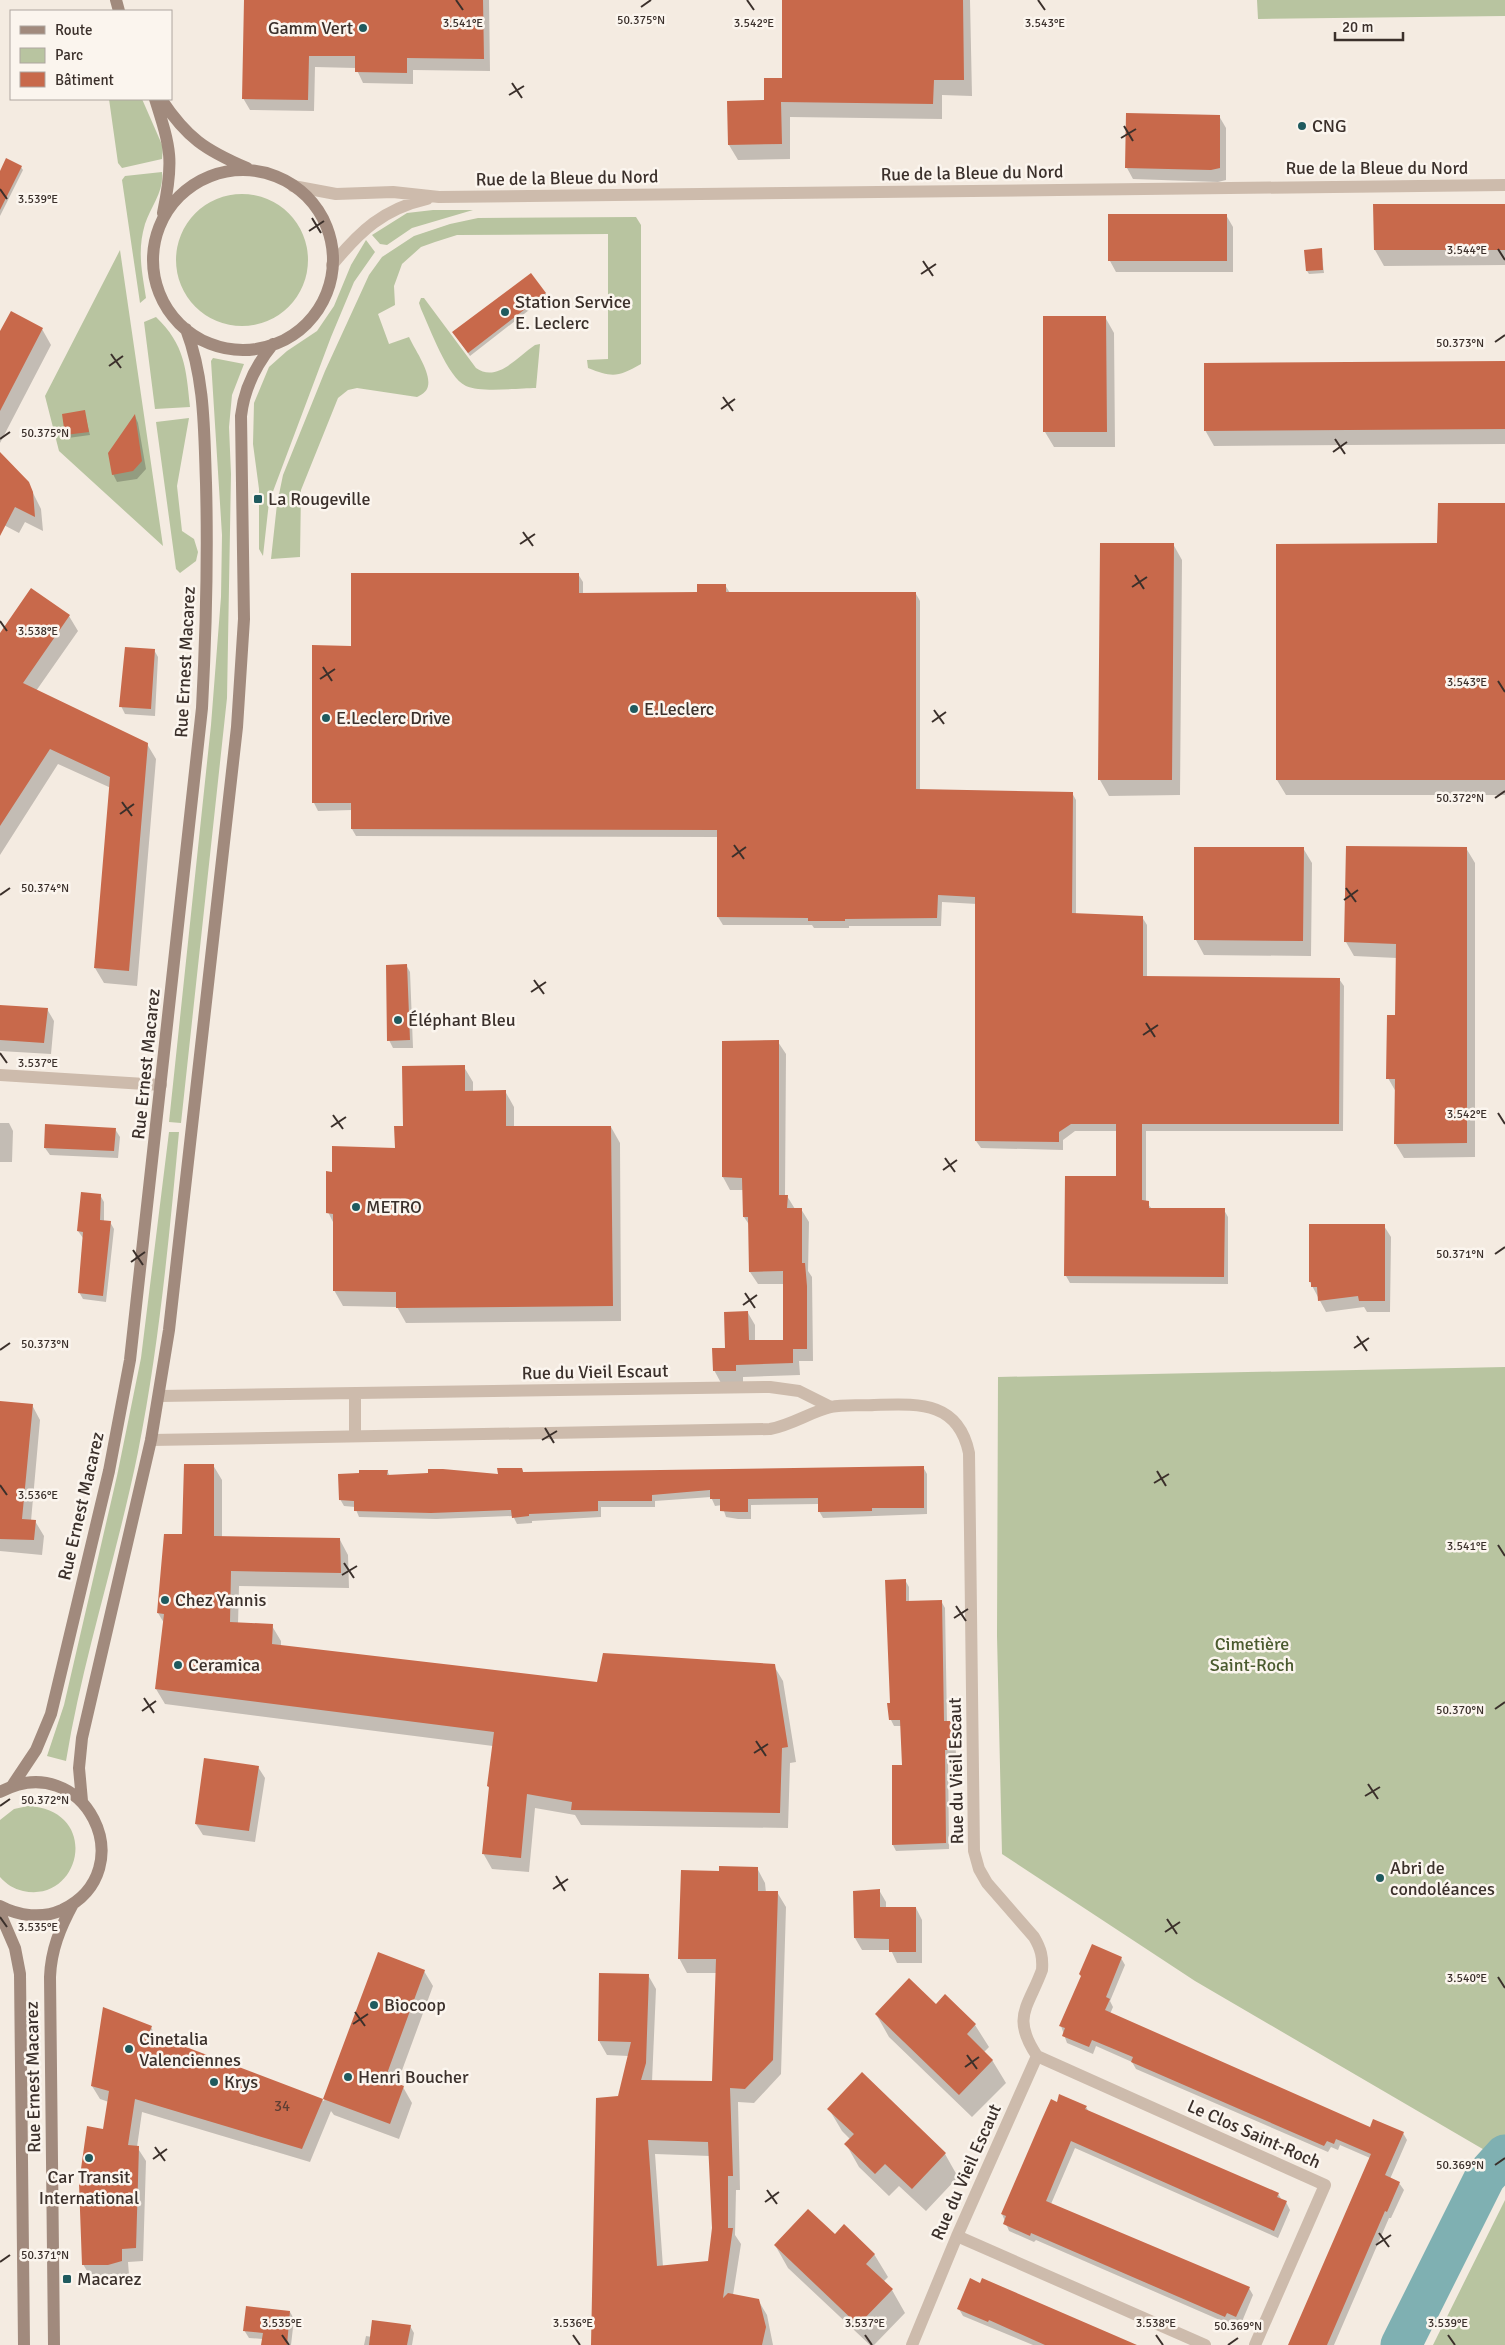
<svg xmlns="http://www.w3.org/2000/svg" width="1505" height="2345" font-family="Signika,sans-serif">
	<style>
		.green { fill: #b8c4a0 }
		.shadow { fill: #0003; fill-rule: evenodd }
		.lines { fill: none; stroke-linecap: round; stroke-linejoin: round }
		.river { stroke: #7fb0b2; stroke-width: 41 }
		.building { fill: #c8694b; fill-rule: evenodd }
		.minor { stroke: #cdbbac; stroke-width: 12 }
		.secondary { stroke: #a18a7d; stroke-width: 12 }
		.ticks { fill: none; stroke: #3b302b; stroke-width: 2 }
		.poi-dot { fill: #1f5a5e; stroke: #fbf5ee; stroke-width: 2 }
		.labels { text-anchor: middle; stroke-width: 5; stroke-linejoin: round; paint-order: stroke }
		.number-label { font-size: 15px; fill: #5e3e33 }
		.poi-label { font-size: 18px; fill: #3b302b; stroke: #fbf5ee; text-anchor: start }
		.street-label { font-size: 18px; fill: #3b302b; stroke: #fbf5ee }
		.park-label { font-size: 18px; fill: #4a5a2e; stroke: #fbf5ee }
		.ticks-label { font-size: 12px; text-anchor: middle; fill: #3b302b; stroke: #fbf5ee; stroke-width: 5; stroke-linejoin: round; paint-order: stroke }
	</style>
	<rect width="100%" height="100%" fill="#f4ebe1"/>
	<path class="green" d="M1257,0H1505V16L1258,19Z
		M109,99H142L163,147L162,159L122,168L118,163Z
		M162,172C164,192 151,206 145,224C137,251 142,271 146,298L140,303L122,180L125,176Z
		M176 260a66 66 0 1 1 132 0a66 66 0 1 1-132 0Z
		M433,210H473L412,228L387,245L380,244L372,235L407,213Z
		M636,217L641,225V364C618,377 613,378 588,368L587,360L608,359V234L457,235L435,242L421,247L402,264L394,286L395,305L378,314L389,344L409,337C415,350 431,372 428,386C427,392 421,395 417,397L357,388L348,390L338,398L301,490L300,557L271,559L277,504L283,475L325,371L369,275L382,257L414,236L450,224L478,218Z
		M366,240L375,252L354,282L331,337L269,502L263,556L259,549V489L253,444L254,403L269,367L287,351L317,331L334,306L351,265Z
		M120,250L163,546L59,451L45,396Z
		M421,298H424L476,368C497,383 517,357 535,345L540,344L536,388C518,388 482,393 466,386C447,377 430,328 421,309L419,303Z
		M156,317C185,345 186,368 190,407L155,409L144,322Z
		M213,358L244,364L232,395L229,427L231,474L227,698L181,1123L169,1122L211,725L221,597L222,535L211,361Z
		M189,418L177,486L182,531L194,539L198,552L196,561L180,573L176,569L156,422Z
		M169,1132H179C169,1239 159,1346 138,1452C117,1556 83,1657 66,1761L47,1756L64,1705L117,1476L141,1358Z
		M1505,1367V2162L1195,1981L1002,1854L997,1636L998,1377Z
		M28,1806C102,1810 81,1904 23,1891C14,1889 6,1884 0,1877V1820L14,1809Z
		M1505,2200V2345H1433Z"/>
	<path class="shadow" d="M245,0H489L490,71L413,70V84L363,83L356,68L315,67L314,111L250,110L243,98Z
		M783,0H970L972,96L942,95V119L790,117V159L738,160L729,145L783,80Z
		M1219,116L1226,128V180L1218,182L1133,179L1127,168Z
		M21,167L23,170L0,216V173Z
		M1375,205H1505V265L1384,266L1375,250Z
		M1226,215L1233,227V272H1116L1110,261Z
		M1321,249L1324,273L1309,274L1307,271Z
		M545,293L547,296L470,356L456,336Z
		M1105,317L1114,333L1115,447H1054L1045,432Z
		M42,329L51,345L0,443V335Z
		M1505,362V444L1214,446L1205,430Z
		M84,411L90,435L68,438L66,435Z
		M135,416L138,423L146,469L137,479L117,482L113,474Z
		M0,458L28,483L41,509L43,531L25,522L19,533L0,523Z
		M1505,504V795H1286L1277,780L1438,544Z
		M1101,544H1173L1182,560L1180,795L1109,796L1100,780Z
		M578,574L583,582V594L699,593L725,585L730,593L916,594L920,601V791L1072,793L1076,800V915L1142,917L1147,925V977L1339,979L1344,986L1343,1131H1146V1202L1152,1209L1224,1210L1228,1217V1284L1070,1283L1066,1276L1117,1177V1131H1075L1063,1140V1150L981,1148L976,1141L977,904L942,902L941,926H849V928H814L812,925H723L718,917L719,837L356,836L352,829V810L318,811L314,803V647H352Z
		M69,616L78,631L36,691L147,744L156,759L137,986L104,983L95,968L111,788L58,764L0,855V635Z
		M154,650L158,657L155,716L125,714L121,706Z
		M1303,848L1312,863L1311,956L1204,955L1196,940V849Z
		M1466,848L1475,863V1157L1404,1158L1395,1143L1396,1092L1388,1078L1396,1016L1397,958L1354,956L1346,942Z
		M406,965L410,972L413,1048H393L389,1040Z
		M0,1006L47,1009L54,1021L51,1054L0,1051Z
		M778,1042L786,1054L785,1196H787L795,1209H801L809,1222L808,1271L812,1277L813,1361H799L800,1375L743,1377V1383H721L714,1370L748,1313L755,1325V1342L785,1341V1284H758L750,1272V1226L744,1217V1190H730L723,1177Z
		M464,1067L473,1082V1092L505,1091L514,1107V1127H611L620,1143L621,1321L406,1323L397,1307L343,1306L334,1290V1224L328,1212L333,1173L396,1149L404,1127Z
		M0,1123H9L13,1131L12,1162H0Z
		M115,1129L120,1137L118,1158L50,1155L45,1148Z
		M100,1195L104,1202V1222H110L114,1229L106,1302L83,1299L79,1292L83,1238L78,1231Z
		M1384,1226L1391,1237L1390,1312H1367L1364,1307L1326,1312L1310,1282Z
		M0,1402L32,1405L40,1420L31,1521H35L44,1536L42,1555L0,1551Z
		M213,1465L222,1480V1537L340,1540L348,1555L349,1588L239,1586L238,1624L272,1626L281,1641V1646L598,1684L774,1666L783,1681L796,1762L790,1763L788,1828L581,1825L575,1815L535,1808L529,1872L492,1869L483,1853L490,1790L488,1786L493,1746L165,1704L156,1689L164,1623L158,1613L184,1536Z
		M923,1467L927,1474V1514L823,1518L819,1511V1504L751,1505V1519H738L726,1517L722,1505L715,1506L711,1497L655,1501V1507H601V1517L532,1521V1523L517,1524L513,1516L436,1519L359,1517L355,1507L344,1506L340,1499L387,1471L390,1476L499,1475L522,1469L524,1474Z
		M905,1580L909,1587V1602L941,1601L945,1608L947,1723L952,1722L955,1729L956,1756H948L949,1849L896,1851L893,1845L903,1766L901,1726H894L891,1720V1704Z
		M258,1767L265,1778L255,1842L203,1835L196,1824Z
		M757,1868L765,1883L766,1893L777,1892L786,1907L781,2074L754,2103L738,2102L740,2190H736L735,2235L741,2244L733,2295L758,2300L767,2315L773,2345H592L619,2098L629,2056L607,2055L599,2041L600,1974L648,1975L656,1989L652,2082L714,2083L717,1973H687L679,1958L720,1872ZM655,2154L710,2156L714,2228L709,2262L663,2267Z
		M879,1890L886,1902V1908H916L922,1920V1963H897L891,1950H862L855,1938Z
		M379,1954L424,1971L433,1986L397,2084L403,2087L412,2103L399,2139L334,2115L331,2111L310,2162L142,2112L137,2147L146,2161L143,2261L128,2262L129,2275L116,2277L91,2278L83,2264L109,2102L100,2099L92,2086L151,2027L156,2037L324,2101Z
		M1121,1958L1125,1965L1110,2001L1113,2007L1110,2014L1370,2128L1403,2133L1407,2140L1390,2179L1399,2183L1404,2190L1391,2218H1389L1334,2345H1289L1370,2158L1340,2145L1338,2150L1331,2147L1328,2152L1136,2069L1132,2062L1096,2046L1093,2054L1067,2043L1061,2026Z
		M876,2014L975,2025L989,2047L984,2052L992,2060L1006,2083L972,2117L889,2037Z
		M862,2074L945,2154L958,2177L926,2211L899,2186L889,2196L859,2167L846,2144L851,2140L842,2131L829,2109Z
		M1086,2107L1089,2112L1278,2194L1282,2200L1286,2202L1290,2210L1278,2238L1075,2148L1051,2204L1249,2288L1253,2295L1241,2324L1231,2320L1229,2324L1036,2240L1034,2242L1009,2231L1002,2214Z
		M835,2236L874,2254L888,2277L883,2282L892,2290L905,2313L874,2345H870L788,2268L775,2245Z
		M959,2309L1132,2345H1033L963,2316Z
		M290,2312L294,2319L291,2345H262L263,2339L249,2338L244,2330Z
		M410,2326L414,2333L412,2345H364L366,2336L372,2337Z"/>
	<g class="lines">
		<path class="river" d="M1401,2345L1485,2177L1505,2155"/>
	</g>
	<path class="building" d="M244,0H483L484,59L407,58V73L355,72V56H309L308,100L242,99Z
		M782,0H963L964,80H934L933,104L781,102L782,144L728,145L727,101L764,100V78H782Z
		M1126,113L1220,115V168L1211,170L1125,168Z
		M6,158L22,166L0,210V171Z
		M1373,204H1505V250H1374Z
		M1108,214H1227V261H1108Z
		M1322,248L1323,270L1306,271L1304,250Z
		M531,273L546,293L468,353L452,332Z
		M11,311L43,328L0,411V331Z
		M1043,316H1106L1107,432H1043Z
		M1505,361V429L1204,431V363Z
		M85,410L89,432L65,435L62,414Z
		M135,414L142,461L133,471L112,475L108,453Z
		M0,452L29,482L33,492L35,517L15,507L0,536Z
		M1438,503H1505V780H1276V544L1437,543Z
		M1100,543H1174L1172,780H1098Z
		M351,573H579V593L697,592V584H726V592H916V789L1073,792L1072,913L1143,916V976L1340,978L1339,1124H1142V1200L1149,1201V1208H1225L1224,1277L1064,1276L1065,1176H1116V1124H1071L1059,1132V1142L975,1141V897L938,895L937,918L845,919V921H808V918L717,917V830L351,829V803H312V645L351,646Z
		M31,588L70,615L23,683L148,743L129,971L94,968L110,777L50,749L0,826V633Z
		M125,647L155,649L151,709L119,707Z
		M1346,846L1467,847V1143L1394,1144L1395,1079H1386L1387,1015H1395L1396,944L1344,942Z
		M1194,847H1304L1303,941L1194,940Z
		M407,964L410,1040L387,1041L386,965Z
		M0,1005L48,1008L44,1043L0,1040Z
		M779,1040V1195H788L787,1208H802V1263H805L807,1286V1349H793V1363L736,1365V1371H713L712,1348H725L724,1312L748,1311L749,1340H783V1271L749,1272L748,1217H743L742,1178L722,1177V1041Z
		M465,1065V1091L506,1090V1126H611L613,1306L396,1308V1292L333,1291V1214L326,1213V1171L332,1172V1146L395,1148L394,1126H403L402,1066Z
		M45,1124L116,1128L114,1151L44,1148Z
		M81,1192L101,1194L100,1220L111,1221L103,1296L78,1293L83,1232L77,1231Z
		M1309,1224H1385V1301H1359L1358,1296L1318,1301L1317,1287H1311V1282H1309Z
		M0,1401L33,1404L22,1519L36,1520L34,1540L0,1539Z
		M184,1464H214V1536L340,1538L341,1573L231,1571L230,1622L273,1624L272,1644L597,1682L603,1653L775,1664L788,1747L782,1748L780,1813L571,1810L572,1802L527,1794L521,1858L482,1854L489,1787L487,1786L494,1732L155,1689L164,1614L157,1613L164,1534H182Z
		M924,1466V1508H872V1511L818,1512V1498L748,1499V1512H733L720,1511V1499H710V1490L652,1495V1501H598V1511L529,1514V1516L512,1518L511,1510L431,1513L354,1511V1501L339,1500L338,1474L359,1473V1470H388L387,1475L428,1473V1469H443L498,1474L497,1468H522L523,1472Z
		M906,1579V1601L942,1600L944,1721H952L953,1736V1750H945L946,1843L892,1845V1765H902L900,1720H889L887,1703H890L885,1580Z
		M204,1758L259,1766L249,1831L195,1824Z
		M719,1866L758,1867V1891H778L773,2060L745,2089L730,2088L733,2176H728V2228H733L723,2298L728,2293L759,2299L766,2327L762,2345H591L596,2098L618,2096L631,2042L598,2041L599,1973L649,1974L646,2063L641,2080L712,2081L716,1959H678L681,1870L719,1871ZM648,2140L708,2142L712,2228L708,2261L657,2266Z
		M880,1889V1907H916V1952H889V1939L854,1938L853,1891Z
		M1092,1944L1122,1957L1106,1997L1110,1999L1105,2010L1370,2127L1373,2119L1404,2132L1385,2175L1400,2182L1387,2212L1385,2211L1327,2345H1288L1371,2154L1336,2139L1334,2144L1327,2141L1324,2146L1131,2062L1133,2057L1092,2040L1089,2047L1062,2036L1065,2028L1059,2026L1081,1976L1079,1974Z
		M378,1952L425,1970L385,2079L404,2086L390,2124L323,2099Z
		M909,1978L936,2004L945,1994L976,2024L967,2034L993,2060L959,2095L875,2014Z
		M103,2007L152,2026L149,2033L323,2099L302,2149L135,2099L128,2145L139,2146L136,2248L122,2249V2261L108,2265H82L79,2183L87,2126L103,2129L109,2091L91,2086Z
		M862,2072L946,2153L912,2189L885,2164L875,2174L844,2144L854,2134L827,2109Z
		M1059,2094L1087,2106L1085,2109L1279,2193L1277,2197L1287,2201L1274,2231L1071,2141L1046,2201L1250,2287L1236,2317L1227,2313L1225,2317L1031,2233L1030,2236L1003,2224L1006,2216L1001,2214L1042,2119L1051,2099L1057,2102Z
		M808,2209L835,2234L844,2224L875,2254L866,2264L893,2289L858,2325L774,2245Z
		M970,2278L980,2283L982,2278L1137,2345H1045L989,2320L988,2322L957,2309Z
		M246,2306L290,2311L287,2345H261L263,2333L243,2331Z
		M372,2320L411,2325L407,2345H369Z"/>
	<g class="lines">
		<path class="minor" d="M293,186L336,194L393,192L439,197L1505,185
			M332,265C360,231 383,209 427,199
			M0,1075L161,1085
			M355,1393V1436
			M160,1396L770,1387L799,1391L831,1407
			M151,1440L770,1429C792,1425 810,1412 831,1407C844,1404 861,1406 874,1405C917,1404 958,1400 969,1453L974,1851L979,1869L987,1883L1034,1937C1041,1949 1043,1957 1042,1970C1028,2008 1011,2017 1037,2056L957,2236L912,2345
			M1037,2056L1325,2185L1255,2345
			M957,2236L1205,2345"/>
		<path class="secondary" d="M116,0L119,11
			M155,99C171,149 174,161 163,213
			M161,99C187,138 205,150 247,168
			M153 260a90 90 0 1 1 180 0a90 90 0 1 1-180 0Z
			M12,1786L36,1750L51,1714L109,1471L130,1360L202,708C206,633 208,558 206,483C204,430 205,379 186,329
			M0,1792C84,1747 145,1870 62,1910C42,1919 19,1916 0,1906
			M82,1801L79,1768L82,1738L151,1440L169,1330L237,727L244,619L241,416C244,389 256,365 273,344
			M0,1913L15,1948L20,1974L24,2345
			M54,2345L50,1977C51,1950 60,1928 73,1904"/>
	</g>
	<path class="ticks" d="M456,0L463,10M747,0L754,10M1038,0L1045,10M641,7L651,0M512,83L522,98M509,95L524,86M1124,126L1133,141M1121,138L1136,129M0,189L7,199M312,218L321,233M309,231L324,221M1498,249L1505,260M923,261L933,276M921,274L936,264M1495,342L1505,335M111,354L121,368M109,366L123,356M723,397L733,411M721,409L735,399M0,439L10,432M1335,439L1345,454M1333,452L1347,442M523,532L533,546M520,544L535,534M1135,575L1144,589M1132,587L1147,577M0,621L7,631M323,667L332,681M320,679L335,669M1498,681L1505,692M934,710L944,724M932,722L946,712M1495,798L1505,791M122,802L132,816M120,814L134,804M734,845L744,859M732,857L746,847M1346,888L1356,902M0,895L10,888M1344,900L1358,890M534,980L544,994M531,992L546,982M1146,1023L1155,1037M1143,1035L1158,1025M0,1053L7,1063M1498,1113L1505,1124M333,1115L343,1129M331,1127L346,1117M945,1158L955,1172M943,1170L957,1160M133,1250L143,1265M1495,1254L1505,1247M131,1262L145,1252M745,1293L755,1308M743,1305L757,1295M1357,1336L1367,1351M1354,1348L1369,1338M0,1350L10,1343M545,1428L554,1443M542,1440L557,1431M1157,1471L1166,1486M1154,1483L1169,1474M0,1485L7,1495M1498,1545L1505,1556M344,1563L354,1578M342,1575L357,1566M956,1606L966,1621M954,1618L968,1609M144,1698L154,1713M1495,1709L1505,1702M142,1711L156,1701M756,1741L766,1756M754,1753L768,1744M1368,1784L1378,1799M1365,1796L1380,1787M0,1806L10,1799M556,1876L565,1891M553,1889L568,1879M0,1917L7,1927M1167,1919L1177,1934M1165,1932L1180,1922M1498,1977L1505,1988M355,2012L365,2026M353,2024L368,2014M967,2055L977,2069M965,2067L979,2057M155,2147L165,2161M153,2159L167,2149M1495,2165L1505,2158M767,2190L777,2204M765,2202L779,2192M1379,2233L1389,2247M1376,2245L1391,2235M0,2262L10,2255M282,2335L289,2345M573,2335L580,2345M865,2335L872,2345M1156,2335L1163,2345M1448,2335L1455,2345M1228,2345L1238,2338"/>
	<g class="poi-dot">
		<circle cx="363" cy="28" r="5"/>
		<circle cx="1302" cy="126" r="5"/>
		<circle cx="505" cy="312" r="5"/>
		<rect x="253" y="494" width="10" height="10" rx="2.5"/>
		<circle cx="634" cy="709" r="5"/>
		<circle cx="326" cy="718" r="5"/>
		<circle cx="398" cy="1020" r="5"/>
		<circle cx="356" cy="1207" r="5"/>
		<circle cx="165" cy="1600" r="5"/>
		<circle cx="178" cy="1665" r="5"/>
		<circle cx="1380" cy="1878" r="5"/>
		<circle cx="374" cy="2005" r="5"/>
		<circle cx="129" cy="2049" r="5"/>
		<circle cx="348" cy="2077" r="5"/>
		<circle cx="214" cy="2082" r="5"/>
		<circle cx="89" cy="2158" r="5"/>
		<rect x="62" y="2274" width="10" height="10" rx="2.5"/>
	</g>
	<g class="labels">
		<g class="number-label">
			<text x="282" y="2111">34</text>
		</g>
		<g class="poi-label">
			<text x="353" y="34" text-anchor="end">Gamm Vert</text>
			<text x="1312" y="132">CNG</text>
			<text x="515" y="308">Station Service<tspan x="515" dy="21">E. Leclerc</tspan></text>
			<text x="268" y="505">La Rougeville</text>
			<text x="644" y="715">E.Leclerc</text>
			<text x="336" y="724">E.Leclerc Drive</text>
			<text x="408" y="1026">Éléphant Bleu</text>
			<text x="366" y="1213">METRO</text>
			<text x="175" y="1606">Chez Yannis</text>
			<text x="188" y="1671">Ceramica</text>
			<text x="1390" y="1874">Abri de<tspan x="1390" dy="21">condoléances</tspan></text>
			<text x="384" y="2011">Biocoop</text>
			<text x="139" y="2045">Cinetalia<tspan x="139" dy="21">Valenciennes</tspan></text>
			<text x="358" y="2083">Henri Boucher</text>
			<text x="224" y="2088">Krys</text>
			<text x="89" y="2183" text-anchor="middle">Car Transit<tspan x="89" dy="21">International</tspan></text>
			<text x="77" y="2285">Macarez</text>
		</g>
		<g class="street-label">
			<text x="1377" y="174">Rue de la Bleue du Nord</text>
			<text transform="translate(972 173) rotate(-1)" y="6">Rue de la Bleue du Nord</text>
			<text transform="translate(567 178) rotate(-1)" y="6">Rue de la Bleue du Nord</text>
			<text transform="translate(185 662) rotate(-87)" y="6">Rue Ernest Macarez</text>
			<text transform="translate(146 1064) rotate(-84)" y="6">Rue Ernest Macarez</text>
			<text transform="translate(595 1372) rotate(-1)" y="6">Rue du Vieil Escaut</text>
			<text transform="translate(81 1506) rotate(-77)" y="6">Rue Ernest Macarez</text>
			<text transform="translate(956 1771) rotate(-91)" y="6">Rue du Vieil Escaut</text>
			<text transform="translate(33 2077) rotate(-91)" y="6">Rue Ernest Macarez</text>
			<text transform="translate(1254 2134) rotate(24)" y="6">Le Clos Saint-Roch</text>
			<text transform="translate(966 2172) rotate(-66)" y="6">Rue du Vieil Escaut</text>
		</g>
		<g class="park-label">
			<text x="1252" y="1650">Cimetière<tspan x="1252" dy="21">Saint-Roch</tspan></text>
		</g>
	</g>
	<g class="ticks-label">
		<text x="641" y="24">50.375°N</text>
		<text x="463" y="27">3.541°E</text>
		<text x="754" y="27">3.542°E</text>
		<text x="1045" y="27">3.543°E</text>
		<text x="38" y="203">3.539°E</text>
		<text x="1467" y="254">3.544°E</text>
		<text x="1460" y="347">50.373°N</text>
		<text x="45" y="437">50.375°N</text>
		<text x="38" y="635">3.538°E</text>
		<text x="1467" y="686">3.543°E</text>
		<text x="1460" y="802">50.372°N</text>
		<text x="45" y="892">50.374°N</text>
		<text x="38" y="1067">3.537°E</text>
		<text x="1467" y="1118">3.542°E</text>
		<text x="1460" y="1258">50.371°N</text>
		<text x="45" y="1348">50.373°N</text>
		<text x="38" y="1499">3.536°E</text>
		<text x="1467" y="1550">3.541°E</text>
		<text x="1460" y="1714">50.370°N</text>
		<text x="45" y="1804">50.372°N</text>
		<text x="38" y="1931">3.535°E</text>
		<text x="1467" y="1982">3.540°E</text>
		<text x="1460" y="2169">50.369°N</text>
		<text x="45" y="2259">50.371°N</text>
		<text x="282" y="2327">3.535°E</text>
		<text x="573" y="2327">3.536°E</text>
		<text x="865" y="2327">3.537°E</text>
		<text x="1156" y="2327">3.538°E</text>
		<text x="1448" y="2327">3.539°E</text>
		<text x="1238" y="2330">50.369°N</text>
	</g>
	<rect x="10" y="10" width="162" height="90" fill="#fbf5ee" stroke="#aea6a0"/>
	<rect x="20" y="26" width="25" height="8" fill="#a18a7d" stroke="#aea6a0"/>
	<text x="55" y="35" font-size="15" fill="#3b302b">Route</text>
	<rect x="20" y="48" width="25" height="15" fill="#b8c4a0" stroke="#aea6a0"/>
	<text x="55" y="60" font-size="15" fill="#3b302b">Parc</text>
	<rect x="20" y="72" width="25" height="15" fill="#c8694b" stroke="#aea6a0"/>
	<text x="55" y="85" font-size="15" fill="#3b302b">Bâtiment</text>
	<path d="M1335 32v8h68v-8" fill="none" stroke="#3b302b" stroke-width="2.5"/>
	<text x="1342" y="32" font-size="15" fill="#3b302b" stroke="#fbf5ee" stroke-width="4" paint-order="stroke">20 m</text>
</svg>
